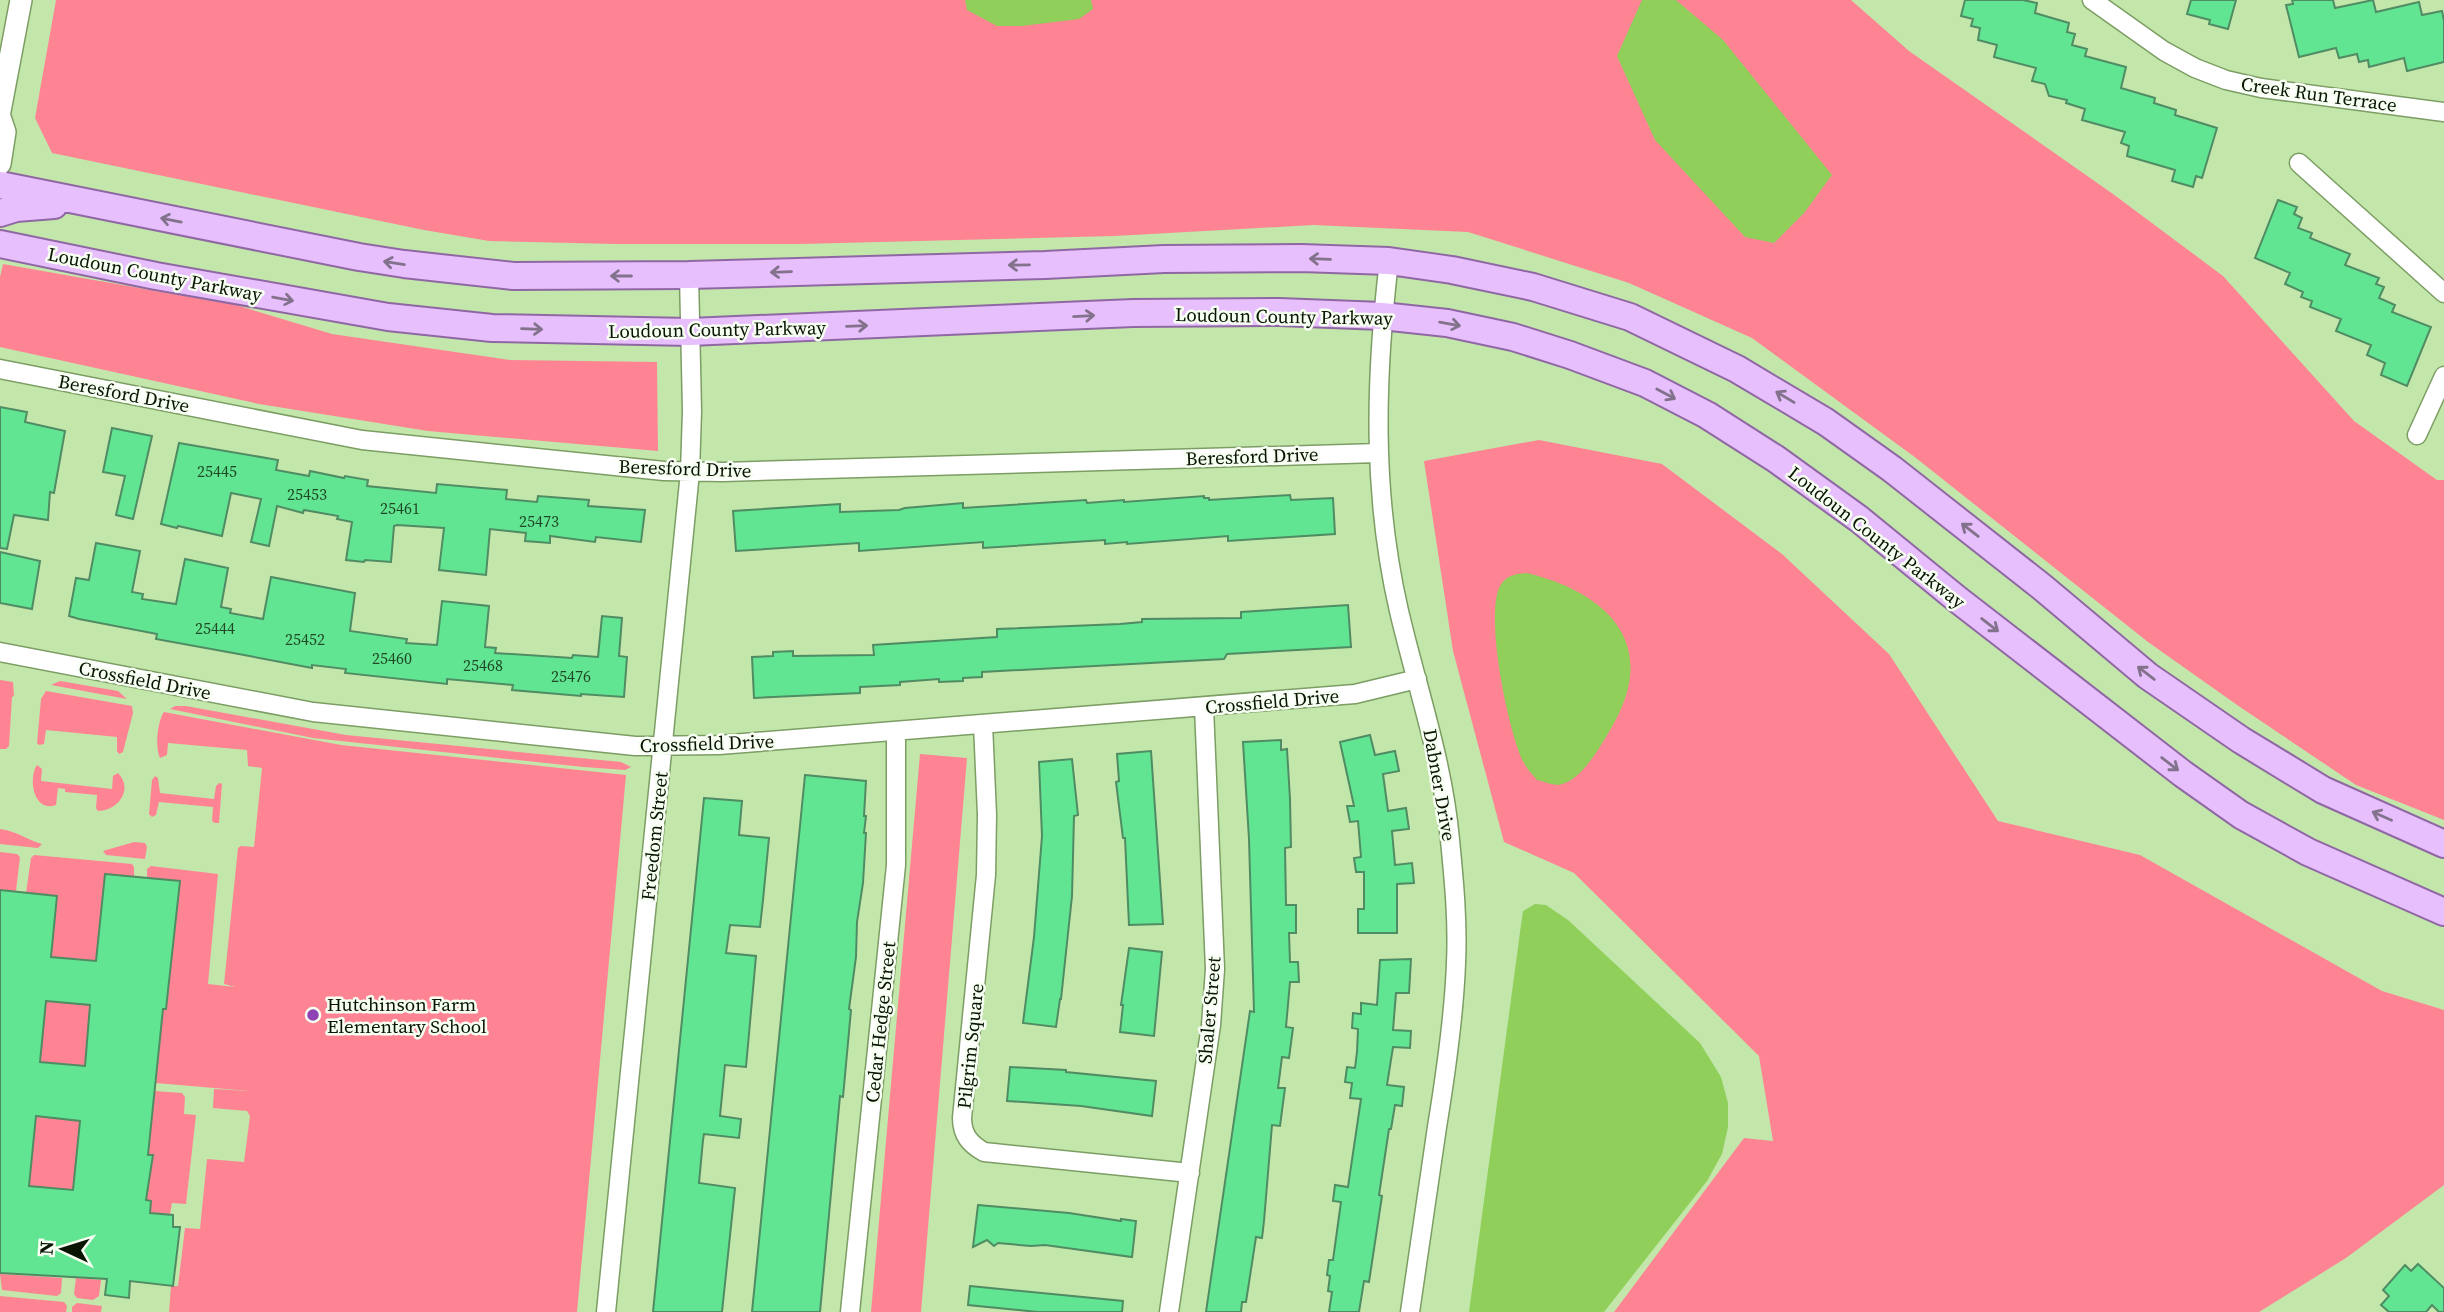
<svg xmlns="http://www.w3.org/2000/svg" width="2444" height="1312" font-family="'Source Serif 4',serif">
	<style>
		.green { fill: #fe8494 }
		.water { fill: #8fcf5a }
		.building { fill: #62e592; stroke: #508c63; stroke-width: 2; fill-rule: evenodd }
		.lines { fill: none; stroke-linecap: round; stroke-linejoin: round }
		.minor-casing { stroke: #7c9d64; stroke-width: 21 }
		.tertiary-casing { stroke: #7c9d64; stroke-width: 24 }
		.primary-casing { stroke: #8f68a3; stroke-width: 30 }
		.minor { stroke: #fff; stroke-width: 18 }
		.tertiary { stroke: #fff; stroke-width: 21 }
		.primary { stroke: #e7bffc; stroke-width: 26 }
		.oneway { stroke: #83728c }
		.poi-dot { fill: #8e42b3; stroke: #f7fef2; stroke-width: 2.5 }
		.labels { text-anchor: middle; stroke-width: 5; stroke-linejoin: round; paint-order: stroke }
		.number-label { font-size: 16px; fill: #1f4926 }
		.street-label { font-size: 19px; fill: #091502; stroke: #f7fef2 }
		.poi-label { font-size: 19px; fill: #091502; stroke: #f7fef2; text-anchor: start }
	</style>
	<rect width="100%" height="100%" fill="#c3e7ab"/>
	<path class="green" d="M56,0H1851L1909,51L2113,194L2223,276L2354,421L2437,480H2444V820L2356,785L2240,707L2148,642L1916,458L1752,338L1629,283L1468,232L1313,225L1115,236L801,244H615L489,241L424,230L52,153L35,118Z
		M3,264L236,305L332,334L510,360L657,362L658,451L428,431L259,404L0,347V277Z
		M1539,440L1662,464L1782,554L1889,654L1998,821L2140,855L2382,991L2444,1010V1185L2346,1258L2259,1312H1614L1744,1138L1773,1141L1759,1056L1574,873L1504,842L1453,651L1424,461Z
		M0,680L13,682L14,696L12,697L9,746L6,749H0Z
		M60,681L118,691L127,699L51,685Z
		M46,691L132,706L133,713L123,752L119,754L117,751V737L46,730L44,744L39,745L37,743L41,699Z
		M175,706H186L346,735L621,762L631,767L625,770L583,767L313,738L170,709Z
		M164,712L341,745L626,775L577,1312H169L171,1286H178L185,1228L200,1229L207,1159L244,1162L250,1116L247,1111L213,1108L214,1089L249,1091L156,1083L163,1009H166L180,882L147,879V869L151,866L218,874L208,984L235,987L224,984L238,848L241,846L254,847L262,768L248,766L247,750L168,743L167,755L160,758C155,748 157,722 164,712Z
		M920,754L967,758L921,1312H871Z
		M37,765L42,769L41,781L112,789L113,776L118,773C134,789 118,811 98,811L96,808L97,795L65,792V789L58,788L56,805C33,813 28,778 37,765Z
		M155,776L158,778L160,793L214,799L216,786L219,783L222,784L219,823H215L212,821L213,807L159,802L156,815L152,817L149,814L152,780Z
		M0,829C17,831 27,840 42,844L38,848L0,844Z
		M134,842L145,843L147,847L145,859L106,855L103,851Z
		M0,852L17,854L20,857L16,891L0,890Z
		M34,855L132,864L134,867V878L105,874L96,961L51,957L57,897L26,893L31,858Z
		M46,1001L90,1005L85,1066L40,1062Z
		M155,1091L182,1093L185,1097L184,1114L196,1115L186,1204L172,1203L170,1214L150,1213L151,1201L146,1200L152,1156L148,1155Z
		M36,1116L80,1121L72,1201L28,1196Z
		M0,1274L62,1278L61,1293L57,1296L2,1290Z
		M76,1278L101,1280L99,1296L93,1300L77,1298L74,1294Z
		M0,1296L64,1302L67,1306L66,1312H0Z
		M77,1303L102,1306L101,1312H72V1307Z"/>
	<path class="water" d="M965,0H1091L1093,9L1079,19L1022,26H997L967,10Z
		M1642,0H1676L1723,40L1832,175L1804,213L1774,243L1745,237L1655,140L1617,56Z
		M1526,573C1584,586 1646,623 1627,692C1621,714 1609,732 1598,750C1589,763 1575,783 1558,785C1552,785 1543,781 1537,780C1533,775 1527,769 1524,763C1509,736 1482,608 1502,583C1508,575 1516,574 1526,573Z
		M1535,904L1546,905L1568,920L1700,1043L1721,1077L1728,1103V1127L1722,1154L1707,1181L1604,1312H1469L1521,925L1523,911Z"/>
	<path class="building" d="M1965,0H2023L2037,3L2035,13L2069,23L2067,32L2075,34L2072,45L2087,49L2085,56L2126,67L2121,88L2155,98L2154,103L2176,110L2175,115L2217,128L2202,178L2196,176L2193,187L2172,181L2175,170L2127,156L2129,146L2121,143L2125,132L2082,120L2085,109L2066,103L2067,100L2049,96L2045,84L2032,81L2036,68L1994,57L1997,45L1978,40L1980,28L1971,26L1973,19L1961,16Z
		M2191,0H2236L2228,29L2209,24L2210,20L2187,14Z
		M2292,0H2333L2335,8L2373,0L2376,12L2419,2L2422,15L2442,11L2444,21V62L2407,71L2404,58L2369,67L2368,60L2359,62L2357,54L2339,58L2336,48L2299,57L2286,5L2293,4Z
		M2278,200L2297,207L2294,214L2302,218L2298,228L2312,233L2310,238L2350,254L2345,265L2379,278L2376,284L2384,287L2379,298L2395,305L2392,312L2431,327L2407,386L2381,375L2385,363L2367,355L2371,345L2336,331L2341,319L2310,307L2312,301L2301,297L2303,292L2285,284L2290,273L2255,258Z
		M0,407L27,412L25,422L65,431L54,493L50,492L48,520L14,515L7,549L0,548Z
		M112,428L152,436L133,519L116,515L125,476L103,472Z
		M179,443L278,460L276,470L309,476L310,471L344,478L345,476L368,480L367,486L436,493L437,484L482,488L507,490L506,499L537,502L538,496L589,500L588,506L645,510L641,542L596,537L595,542L550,536V543L525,541L526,533L490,529L486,575L439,570L444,528L397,525L394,526L391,562L365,560L364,562L346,560L352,522L337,519L338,516L304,510L303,513L277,506L269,546L251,542L261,499L231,493L222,536L178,526L177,528L161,524Z
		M1290,495L1291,500L1333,498L1335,534L1228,541V536L1127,544V542L1105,544V540L983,548V542L859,551V543L736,551L733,511L840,504V512L899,510L905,508L963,503V508L1086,500L1087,503L1124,500V502L1204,496V498H1209V500Z
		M96,543L140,551L132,592L143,594L142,599L176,604L185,559L228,568L221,607L231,609L230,613L263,619L271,577L355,593L350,631L407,639L406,643L437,645L442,601L489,606L485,647L496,648L495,653L572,658L573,655L598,657L602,616L622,618L619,656L627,657L624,697L581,694V696L512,690L513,685L447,679V684L345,673L346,669L312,665V668L244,655L156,639L157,634L79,619L69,616L76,578L89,580Z
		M0,552L40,561L32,609L0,603Z
		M1348,605L1351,647L1227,654L1224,659L982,672V677L963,678V681L939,682V679L900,682V685L860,687V693L754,698L752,657L773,656V652L793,651V656L874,655L873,645L997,637V629L1120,624L1142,622V619L1241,618V612Z
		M1370,735L1375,755L1395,751L1399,771L1383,774L1388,811L1406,808L1409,829L1392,831L1395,865L1412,863L1414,883L1397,884V933H1358V909H1364V872H1356L1354,858L1361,857L1358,821L1350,822L1347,806H1354L1340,742Z
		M1281,740V750L1287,749L1290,799L1291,847L1285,848L1286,905H1296V933H1289L1290,962H1298L1299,982H1290L1286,1027L1293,1028L1289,1058L1282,1057L1278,1088H1285L1280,1126L1272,1125L1264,1221L1262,1238L1256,1237L1246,1302H1242L1241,1312H1206L1250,1011L1254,1012L1249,839L1243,742Z
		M1151,751L1163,924L1129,925L1125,838H1123L1116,782L1119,781L1117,754Z
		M1072,759L1078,815L1074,816L1072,896L1061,999H1060L1056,1027L1023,1023L1034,937L1042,836L1039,762Z
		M805,775L866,781L864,816H866L864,833H866L863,883L857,922L856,957L849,1009L851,1010L843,1097L840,1096L820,1312H752Z
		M704,798L742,801L739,835L769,838L763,900L760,927L730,925L726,953L756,956L746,1067L725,1065L720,1116L741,1119L739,1138L704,1134L703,1140L699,1183L735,1188L722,1312H653Z
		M105,874L180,881L166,1009H163L148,1155H153L146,1200L151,1201L150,1213L173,1215V1227H180L173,1286L130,1281L129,1298L105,1295L107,1279L0,1273V890L57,896L51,957L96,961ZM46,1001L90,1005L85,1066L40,1062ZM36,1116L80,1121L73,1190L29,1186Z
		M1129,948L1162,952L1154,1036L1120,1032L1123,1005H1121Z
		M1411,959L1409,993H1396L1393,1030L1411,1031L1410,1048L1393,1047L1387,1085L1404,1087L1402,1106L1395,1105L1391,1129H1389L1379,1195L1382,1196L1369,1282L1364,1281L1359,1312H1329L1332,1292L1328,1291L1330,1276L1327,1275L1329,1260H1333L1341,1202L1333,1201L1335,1185L1348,1187L1361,1099L1350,1098L1352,1083L1345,1082L1347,1067L1355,1068L1357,1052L1358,1029L1352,1028L1353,1013L1361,1014V1003L1377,1005L1380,960Z
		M1010,1067L1066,1070V1072L1156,1081L1152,1116L1081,1106L1007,1101Z
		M978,1205L1069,1213L1121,1221V1219L1136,1221L1132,1257L1045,1245L1031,1246L998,1243L994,1246L987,1240L973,1247Z
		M2418,1264L2444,1288V1312H2439L2432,1305L2426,1312H2389L2381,1305L2389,1296L2383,1290L2405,1265L2411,1271Z
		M970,1286L1123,1301L1122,1312H1038L968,1305Z"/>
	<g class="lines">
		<defs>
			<path id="minor" d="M2092,0L2164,51L2195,68L2226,80L2261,88L2444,112
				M2299,163L2444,293
				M1389,261C1375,380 1372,494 1399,611C1417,688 1443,761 1450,840C1454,881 1458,922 1456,963C1454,1018 1446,1072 1437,1127C1428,1189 1419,1250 1410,1312
				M0,369L362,440L664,471L723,472L1378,453
				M2417,435L2444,376
				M0,652L313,712L635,746L719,745L1355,694L1417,679
				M983,724L987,815L986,875L962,1118C962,1135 970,1144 984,1152L1190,1173
				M606,1312L690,472L692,411L689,275
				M850,1312L896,865V731
				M1169,1312L1211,1025L1215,969L1204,707"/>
			<path id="tertiary" d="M0,111L21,0
				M0,117L5,132L0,164"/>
			<path id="primary" d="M0,185L359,257L404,264L513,276L689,275L1045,265L1164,259L1301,258L1389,261L1452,270L1533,287L1630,317L1737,369L1826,422L1892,469L2042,587L2148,676L2241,740L2323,790L2444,844
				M0,213L16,208L54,205
				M0,244L156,276L388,317L492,328L690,332L1133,313L1279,312L1382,316L1447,323L1513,337L1570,355L1645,383L1707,415L1776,459L1859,519L1957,599L2183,774L2241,815L2308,852L2444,912"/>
		</defs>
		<use href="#minor" class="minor-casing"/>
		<use href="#tertiary" class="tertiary-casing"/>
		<use href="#primary" class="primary-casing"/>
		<use href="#minor" class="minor"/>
		<use href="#tertiary" class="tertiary"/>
		<use href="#primary" class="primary"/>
	</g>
	<defs><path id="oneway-shaft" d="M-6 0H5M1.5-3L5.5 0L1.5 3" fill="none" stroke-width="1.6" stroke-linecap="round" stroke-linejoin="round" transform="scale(1.75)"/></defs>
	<g class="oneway">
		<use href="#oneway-shaft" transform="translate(171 220) rotate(-169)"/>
		<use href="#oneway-shaft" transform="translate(1320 259) rotate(-178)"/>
		<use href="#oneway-shaft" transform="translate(394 263) rotate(-171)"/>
		<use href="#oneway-shaft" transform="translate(1019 265) rotate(179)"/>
		<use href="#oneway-shaft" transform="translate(781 272) rotate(178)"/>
		<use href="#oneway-shaft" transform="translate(621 276) rotate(180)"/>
		<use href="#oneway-shaft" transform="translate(283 299) rotate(10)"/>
		<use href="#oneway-shaft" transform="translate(1084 316) rotate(-3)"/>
		<use href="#oneway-shaft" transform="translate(1450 324) rotate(10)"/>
		<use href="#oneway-shaft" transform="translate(857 326) rotate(-2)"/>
		<use href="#oneway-shaft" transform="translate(532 329) rotate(2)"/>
		<use href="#oneway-shaft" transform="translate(1666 394) rotate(28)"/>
		<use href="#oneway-shaft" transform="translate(1785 397) rotate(-149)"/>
		<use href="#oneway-shaft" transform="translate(1970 530) rotate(-142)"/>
		<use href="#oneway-shaft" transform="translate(1990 625) rotate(38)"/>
		<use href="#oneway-shaft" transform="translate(2146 673) rotate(-142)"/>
		<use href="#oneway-shaft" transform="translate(2170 764) rotate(38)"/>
		<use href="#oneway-shaft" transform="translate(2382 816) rotate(-156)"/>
	</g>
	<circle class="poi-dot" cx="313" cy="1015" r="7"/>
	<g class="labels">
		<g class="number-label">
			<text x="217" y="477">25445</text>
			<text x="307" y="500">25453</text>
			<text x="400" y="514">25461</text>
			<text x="539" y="527">25473</text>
			<text x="215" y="634">25444</text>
			<text x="305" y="645">25452</text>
			<text x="392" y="664">25460</text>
			<text x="483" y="671">25468</text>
			<text x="571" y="682">25476</text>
		</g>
		<g class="street-label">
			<text transform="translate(2319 94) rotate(8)" y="7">Creek Run Terrace</text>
			<text transform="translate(155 274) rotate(11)" y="7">Loudoun County Parkway</text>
			<text transform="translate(1284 316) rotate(1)" y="7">Loudoun County Parkway</text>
			<text transform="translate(717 329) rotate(-1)" y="7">Loudoun County Parkway</text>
			<text transform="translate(124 393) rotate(11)" y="7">Beresford Drive</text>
			<text transform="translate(1252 456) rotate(-2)" y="7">Beresford Drive</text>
			<text transform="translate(685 468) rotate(2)" y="7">Beresford Drive</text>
			<text transform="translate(1877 537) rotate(38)" y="7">Loudoun County Parkway</text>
			<text transform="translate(145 680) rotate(11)" y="7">Crossfield Drive</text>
			<text transform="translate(1272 701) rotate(-5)" y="7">Crossfield Drive</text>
			<text transform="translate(707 743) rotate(-2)" y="7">Crossfield Drive</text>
			<text transform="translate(1440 785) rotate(80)" y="7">Dabner Drive</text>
			<text transform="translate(654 836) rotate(-84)" y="7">Freedom Street</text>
			<text transform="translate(1209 1010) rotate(-85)" y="7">Shaler Street</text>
			<text transform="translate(880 1022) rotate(-84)" y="7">Cedar Hedge Street</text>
			<text transform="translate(970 1046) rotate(-84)" y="7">Pilgrim Square</text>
		</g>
		<g class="poi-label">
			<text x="327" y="1011">Hutchinson Farm<tspan x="327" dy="22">Elementary School</tspan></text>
		</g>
	</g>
	<g transform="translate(63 1249) rotate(274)" stroke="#f7fef2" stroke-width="5" paint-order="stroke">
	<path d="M0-5L12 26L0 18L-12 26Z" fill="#091502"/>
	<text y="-10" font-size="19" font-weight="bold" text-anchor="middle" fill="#091502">N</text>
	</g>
</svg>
